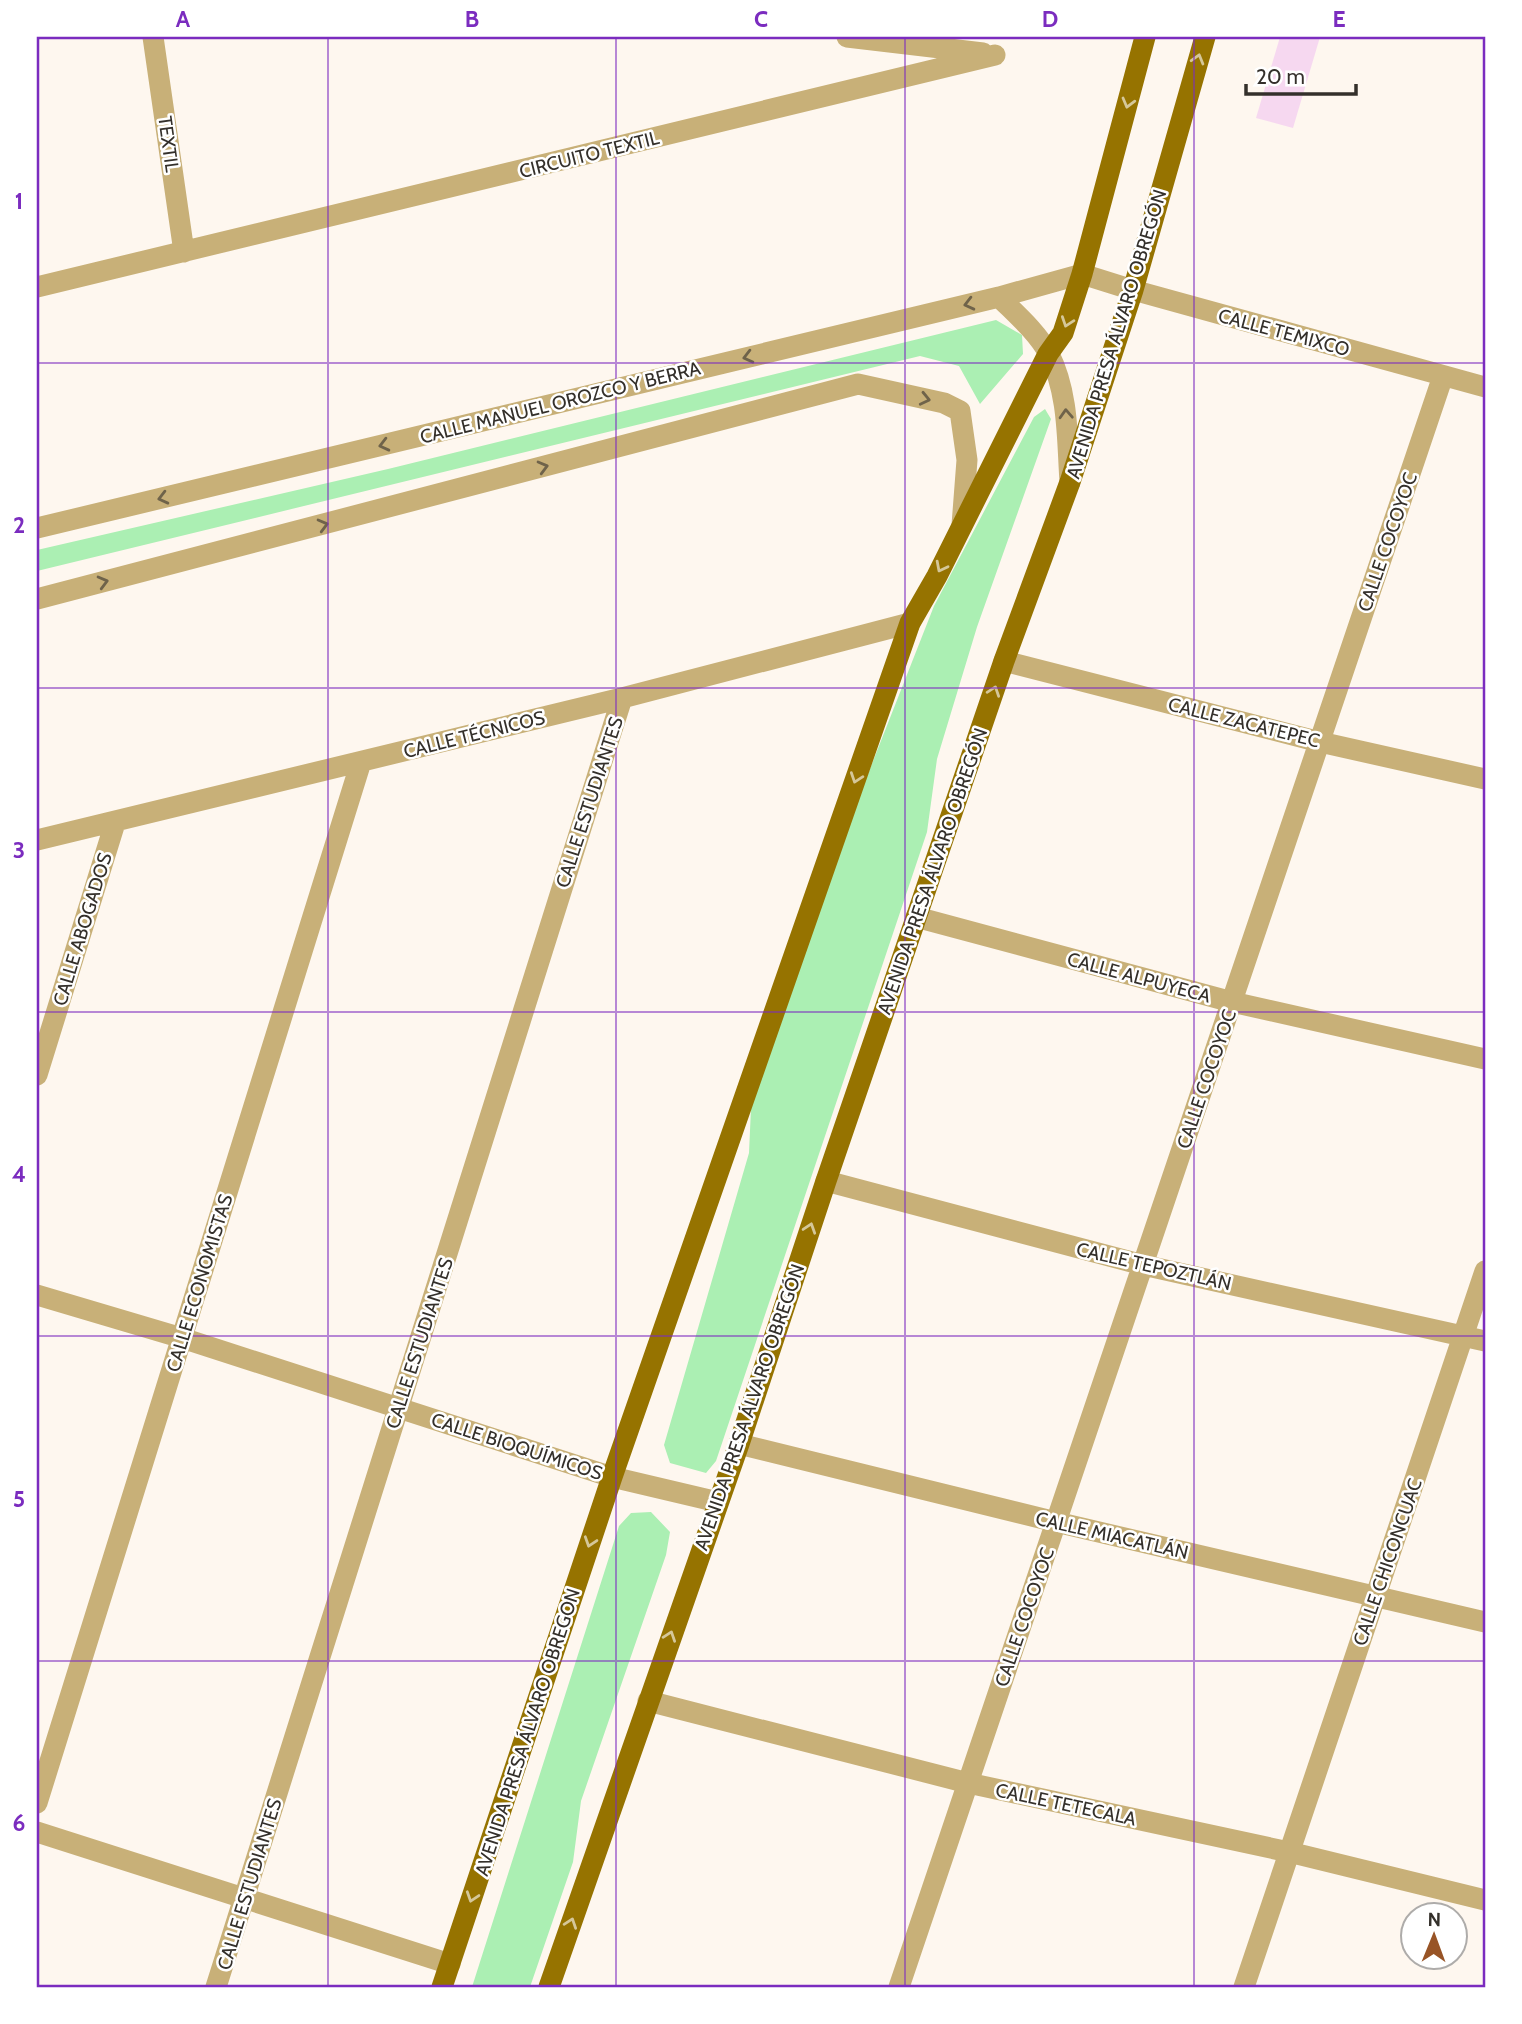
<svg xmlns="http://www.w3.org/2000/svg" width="1522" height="2024" font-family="Cabin,sans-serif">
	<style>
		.green { fill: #abefb3 }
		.building { fill: #f6d8f0 }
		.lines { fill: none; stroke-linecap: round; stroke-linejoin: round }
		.minor { stroke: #c8b078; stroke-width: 21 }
		.tertiary { stroke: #c8b078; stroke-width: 21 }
		.primary { stroke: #967300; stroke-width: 21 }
		.oneway { stroke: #d5c799 }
		.oneway2 { stroke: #6f634a }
		.grid { fill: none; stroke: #7b2cbf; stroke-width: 2; stroke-opacity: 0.55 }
		.labels { text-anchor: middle; stroke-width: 5; stroke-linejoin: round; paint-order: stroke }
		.street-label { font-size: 19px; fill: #34302b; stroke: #fff }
		.neatline { fill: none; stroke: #7b2cbf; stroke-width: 2.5 }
		.grid-label { font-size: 23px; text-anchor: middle; font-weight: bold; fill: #7b2cbf }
	</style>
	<rect width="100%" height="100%" fill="#fef7ef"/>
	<path class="green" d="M996,320L1022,335L1023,354L980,404L959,366L920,356L37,571V550L388,469Z
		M1045,409L1051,419L977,627L937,759L927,832L716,1461L706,1473L670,1463L664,1445L749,1153L751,1108L829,873L934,606L1034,417Z
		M651,1512L670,1532L666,1555L581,1801L573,1862L530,1987H472L619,1526L631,1513Z"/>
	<path class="building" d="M1280,37H1320L1293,128L1256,118Z"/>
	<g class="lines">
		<path class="minor" d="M153,37L184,252
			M847,37L983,53
			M37,287L995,55
			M1133,290L1485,387
			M1004,661L1320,742L1485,779
			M37,840L622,698L910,623
			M916,917L1232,1002L1485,1059
			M37,1075L115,823
			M826,1181L1143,1265L1485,1341
			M37,1295L182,1338L612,1477L718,1502
			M739,1444L1056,1522L1485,1622
			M648,1701L968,1783L1289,1852L1485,1900
			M37,1803L361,762
			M37,1832L450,1964
			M216,1987L622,698
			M899,1987L1443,376
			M1244,1987L1485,1271"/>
		<path class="tertiary" d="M999,297C1016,314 1037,332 1049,354C1069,394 1067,439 1070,482
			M37,528L999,297L1082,274L1133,290
			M37,599L858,384L944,403L960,411L967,460L962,525"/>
		<path class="primary" d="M442,1987L612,1477L910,623L937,576L1048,354L1063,333L1082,274L1145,37
			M549,1987L739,1444L826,1181L1004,661L1070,482L1133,290L1205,37"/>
	</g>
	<defs><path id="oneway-chevron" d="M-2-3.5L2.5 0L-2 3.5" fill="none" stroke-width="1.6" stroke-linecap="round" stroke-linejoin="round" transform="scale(1.75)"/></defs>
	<g class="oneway">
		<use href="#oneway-chevron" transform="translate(1198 59) rotate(-74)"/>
		<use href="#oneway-chevron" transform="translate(1128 103) rotate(105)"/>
		<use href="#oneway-chevron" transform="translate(1067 322) rotate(109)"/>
		<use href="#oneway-chevron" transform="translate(941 567) rotate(117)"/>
		<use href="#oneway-chevron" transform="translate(994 691) rotate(-71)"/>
		<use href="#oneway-chevron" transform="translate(856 778) rotate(109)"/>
		<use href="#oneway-chevron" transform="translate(810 1228) rotate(-72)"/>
		<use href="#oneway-chevron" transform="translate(590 1542) rotate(108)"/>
		<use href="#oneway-chevron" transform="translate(670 1636) rotate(-71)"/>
		<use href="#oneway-chevron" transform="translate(472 1897) rotate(108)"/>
		<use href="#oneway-chevron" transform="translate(571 1923) rotate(-71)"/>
	</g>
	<g class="oneway2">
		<use href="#oneway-chevron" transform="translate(969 304) rotate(166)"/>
		<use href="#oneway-chevron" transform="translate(748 357) rotate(166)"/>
		<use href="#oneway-chevron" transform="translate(925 399) rotate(13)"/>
		<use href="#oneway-chevron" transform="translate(1066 414) rotate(-93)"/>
		<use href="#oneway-chevron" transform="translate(384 445) rotate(166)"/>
		<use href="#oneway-chevron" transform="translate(543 467) rotate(-15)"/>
		<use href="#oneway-chevron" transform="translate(163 498) rotate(166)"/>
		<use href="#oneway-chevron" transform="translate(323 525) rotate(-15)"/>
		<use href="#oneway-chevron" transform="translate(103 582) rotate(-15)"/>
	</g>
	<path class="grid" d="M328,37V1987M616,37V1987M905,37V1987M1194,37V1987M37,363H1485M37,688H1485M37,1012H1485M37,1336H1485M37,1661H1485"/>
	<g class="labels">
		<g class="street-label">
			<text transform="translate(169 144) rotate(82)" y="7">TEXTIL</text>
			<text transform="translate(589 154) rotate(-14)" y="7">CIRCUITO TEXTIL</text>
			<text transform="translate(1284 332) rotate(15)" y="7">CALLE TEMIXCO</text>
			<text transform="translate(1116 334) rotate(-73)" y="7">AVENIDA PRESA ÁLVARO OBREGÓN</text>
			<text transform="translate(560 402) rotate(-14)" y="7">CALLE MANUEL OROZCO Y BERRA</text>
			<text transform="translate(1387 542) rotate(-71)" y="7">CALLE COCOYOC</text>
			<text transform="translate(1244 722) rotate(14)" y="7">CALLE ZACATEPEC</text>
			<text transform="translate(474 734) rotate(-14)" y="7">CALLE TÉCNICOS</text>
			<text transform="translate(589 802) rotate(-72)" y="7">CALLE ESTUDIANTES</text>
			<text transform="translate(932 871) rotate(-71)" y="7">AVENIDA PRESA ÁLVARO OBREGÓN</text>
			<text transform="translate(82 929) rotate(-73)" y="7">CALLE ABOGADOS</text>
			<text transform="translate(1139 977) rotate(15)" y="7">CALLE ALPUYECA</text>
			<text transform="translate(1206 1079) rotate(-71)" y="7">CALLE COCOYOC</text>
			<text transform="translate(1154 1266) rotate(13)" y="7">CALLE TEPOZTLÁN</text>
			<text transform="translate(199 1283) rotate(-73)" y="7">CALLE ECONOMISTAS</text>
			<text transform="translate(419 1343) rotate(-72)" y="7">CALLE ESTUDIANTES</text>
			<text transform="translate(749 1407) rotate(-71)" y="7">AVENIDA PRESA ÁLVARO OBREGÓN</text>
			<text transform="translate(517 1446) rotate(18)" y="7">CALLE BIOQUÍMICOS</text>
			<text transform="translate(1112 1535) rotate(13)" y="7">CALLE MIACATLÁN</text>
			<text transform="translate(1387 1562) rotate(-71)" y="7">CALLE CHICONCUAC</text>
			<text transform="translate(1024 1617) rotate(-71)" y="7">CALLE COCOYOC</text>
			<text transform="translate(527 1732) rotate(-72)" y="7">AVENIDA PRESA ÁLVARO OBREGON</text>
			<text transform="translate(1066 1804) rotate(12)" y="7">CALLE TETECALA</text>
			<text transform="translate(249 1884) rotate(-73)" y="7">CALLE ESTUDIANTES</text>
		</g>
	</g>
	<rect width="1522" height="2024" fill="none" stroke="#ffffff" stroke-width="77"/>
	<g transform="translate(1434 1936) rotate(1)"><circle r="33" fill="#ffffff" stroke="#aeacaa" stroke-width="2"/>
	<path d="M0-5L12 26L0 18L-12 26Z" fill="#985426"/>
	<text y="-10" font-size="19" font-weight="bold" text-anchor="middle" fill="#34302b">N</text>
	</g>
	<path d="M1246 84v10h110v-10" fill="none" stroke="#34302b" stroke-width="3.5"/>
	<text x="1256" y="84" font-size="21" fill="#34302b" stroke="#ffffff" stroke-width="5" paint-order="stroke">20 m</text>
	<rect x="38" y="38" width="1446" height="1948" class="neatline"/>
	<g class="grid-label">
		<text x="183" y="27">A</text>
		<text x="472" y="27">B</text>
		<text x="761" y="27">C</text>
		<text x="1050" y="27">D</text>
		<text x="1339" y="27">E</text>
		<text x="19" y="209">1</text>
		<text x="19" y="533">2</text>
		<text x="19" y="858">3</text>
		<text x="19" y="1182">4</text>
		<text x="19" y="1507">5</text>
		<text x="19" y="1831">6</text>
	</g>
</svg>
